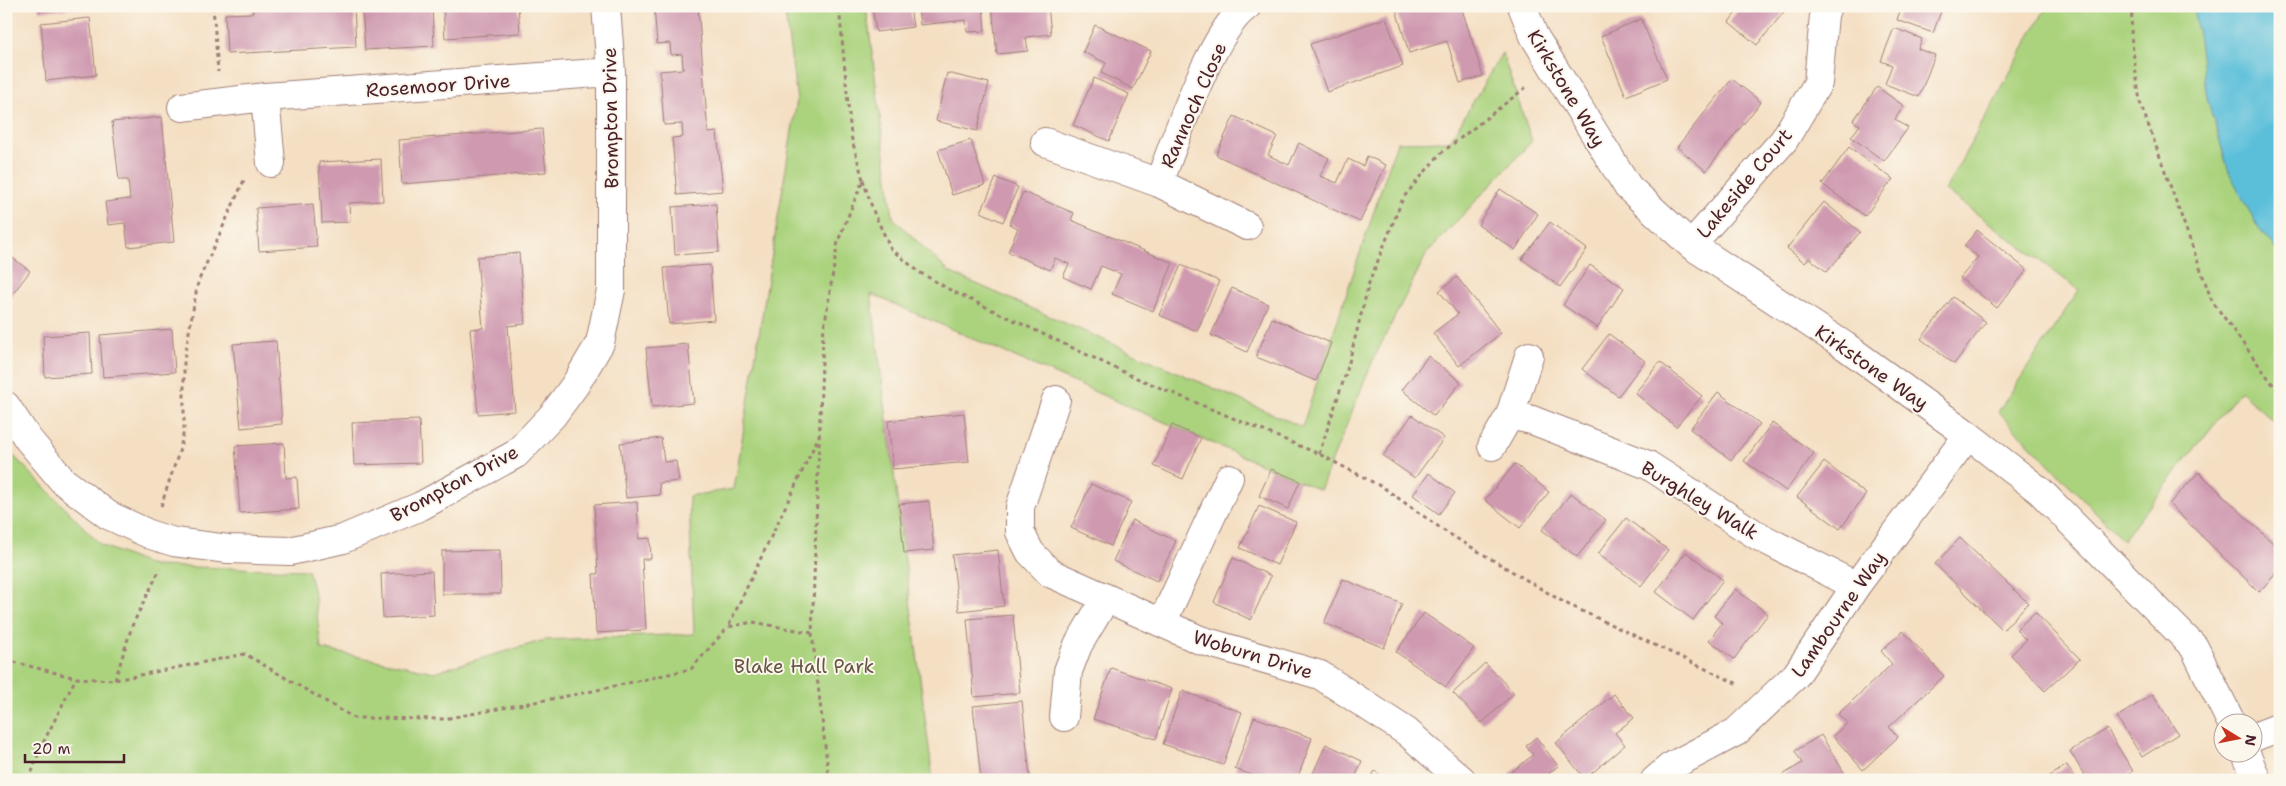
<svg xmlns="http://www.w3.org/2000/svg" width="2286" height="786" font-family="'Shantell Sans',sans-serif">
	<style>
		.green { fill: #abd37e; stroke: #7a7954 }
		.water { fill: #5bbfda; stroke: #526f82 }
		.building { fill: #cf9ab0 }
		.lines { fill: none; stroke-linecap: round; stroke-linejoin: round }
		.minor-casing { stroke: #9f7f77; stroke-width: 30 }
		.path { stroke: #9f7f77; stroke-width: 3; stroke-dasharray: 4 4; stroke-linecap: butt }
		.minor { stroke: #fff; stroke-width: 28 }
		.labels { text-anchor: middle; stroke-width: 4; stroke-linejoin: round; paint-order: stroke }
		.street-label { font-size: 19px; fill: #4a1f2b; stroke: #fbf7ec }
		.park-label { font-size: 19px; fill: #675544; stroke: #fbf7ec }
	</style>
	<rect width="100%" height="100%" fill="#fbf7ec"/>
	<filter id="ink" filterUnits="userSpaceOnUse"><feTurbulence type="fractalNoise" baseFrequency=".02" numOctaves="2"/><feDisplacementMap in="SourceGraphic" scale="10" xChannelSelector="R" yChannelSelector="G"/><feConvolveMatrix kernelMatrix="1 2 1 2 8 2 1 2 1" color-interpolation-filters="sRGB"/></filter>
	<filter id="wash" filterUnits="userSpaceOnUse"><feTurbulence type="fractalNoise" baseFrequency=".0096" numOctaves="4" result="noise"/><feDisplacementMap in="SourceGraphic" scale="20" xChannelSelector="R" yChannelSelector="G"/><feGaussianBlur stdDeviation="1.12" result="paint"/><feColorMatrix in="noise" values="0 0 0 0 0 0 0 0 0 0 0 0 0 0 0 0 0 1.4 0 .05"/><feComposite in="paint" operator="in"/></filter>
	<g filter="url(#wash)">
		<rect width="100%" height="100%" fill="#f4dfc3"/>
		<path class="green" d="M784,6H866L893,218L949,272L1302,427L1397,142L1450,141L1502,53L1532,141L1427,253L1373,360L1320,490L871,294L933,780H6V448L101,545L152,566L308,570L315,597L321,649L434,672L545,640L694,634L689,496L734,489L797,100Z
			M2047,6H2280V427L2240,391L2123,540L1998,412L2079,290L1945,190Z"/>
		<path class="water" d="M2194,6H2280V255L2256,224L2229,172L2207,98Z"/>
		<g id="blocks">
			<path class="building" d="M38,6H81V8L39,11Z
				M252,6H354L356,47L227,54L225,14L253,13Z
				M362,6H432L434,46L365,50Z
				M443,6H518L520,33L445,38Z
				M654,6H698L708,133L717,132L723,191L677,195L672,138L683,137L682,124L664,125L660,71L683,69L682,54L671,55L670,43L657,44Z
				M872,6H910L913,27L876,32Z
				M918,6H983L985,31L967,32L966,20L920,25Z
				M992,6H1048L1051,34L1026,37L1028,51L997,54Z
				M1395,6H1461L1483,76L1460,83L1447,41L1409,53Z
				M1741,6H1785L1787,8L1757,45L1729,22Z
				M1887,6H1943L1933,33L1897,20L1900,11Z
				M90,18L96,75L46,81L41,23Z
				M1386,18L1403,66L1327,92L1310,44Z
				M1641,19L1667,79L1626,96L1601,36Z
				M1095,25L1151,51L1133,89L1101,73L1106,63L1083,52Z
				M1894,28L1922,39L1918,49L1935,55L1919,97L1885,84L1892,65L1881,61Z
				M947,73L989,83L977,131L936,121Z
				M1094,78L1129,94L1109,141L1073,125Z
				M1732,79L1761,102L1706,171L1677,147Z
				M1877,87L1904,106L1895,119L1908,128L1884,161L1851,137L1860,125L1853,121Z
				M1234,116L1277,136L1268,155L1289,165L1299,143L1329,158L1320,176L1337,183L1348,159L1363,166L1367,156L1386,165L1360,222L1216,155Z
				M162,117L174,242L128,247L125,223L108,225L105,202L130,199L128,180H119L112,122Z
				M542,129L546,172L402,184L399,140Z
				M971,140L985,185L952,195L938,150Z
				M1849,147L1893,179L1865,216L1822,184Z
				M381,159L383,201L349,203L350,222L322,223L319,162Z
				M996,178L1018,187L1003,222L981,212Z
				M1500,189L1538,214L1515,250L1478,225Z
				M1023,192L1074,213L1071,220L1173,263L1153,311L1112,294L1121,274L1101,266L1091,289L1063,277L1069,264L1055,258L1050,270L1008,252L1018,228L1009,224Z
				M1824,202L1860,232L1827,272L1809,258L1805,263L1787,248Z
				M313,204L317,247L259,251L256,208Z
				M716,204L719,252L675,255L672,207Z
				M1550,222L1587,249L1560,287L1522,259Z
				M1977,230L2027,270L1997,308L1960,278L1978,257L1964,246Z
				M6,253L30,271L6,303Z
				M519,253L525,324L508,326L515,411L478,414L470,329L483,328L477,257Z
				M710,265L714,320L669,324L664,268Z
				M1181,265L1219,281L1197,331L1159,315Z
				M1590,265L1624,288L1597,328L1563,305Z
				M1457,277L1501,333L1459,366L1433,333L1458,314L1439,291Z
				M1232,288L1268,304L1247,352L1211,335Z
				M1953,297L1986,322L1954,364L1921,339Z
				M1272,318L1331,343L1316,381L1256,357Z
				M172,329L175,372L103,377L100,335Z
				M90,333L92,374L45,377L43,336Z
				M1609,334L1645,361L1618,396L1582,369Z
				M276,341L282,424L241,428L233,344Z
				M688,344L694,403L652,407L646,348Z
				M1428,356L1461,382L1434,416L1402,390Z
				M1660,362L1702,396L1676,427L1635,393Z
				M1718,392L1760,424L1731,460L1690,429Z
				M964,413L969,462L893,469L888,421Z
				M1412,415L1444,438L1415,478L1383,456Z
				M419,420L421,463L354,465L352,423Z
				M1772,423L1814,453L1786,491L1744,461Z
				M1172,425L1201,438L1183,479L1154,466Z
				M661,438L664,462L676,461L679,481L659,483L660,495L626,498L620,443Z
				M284,443L286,478L297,477L299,509L240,513L235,446Z
				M1824,462L1866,494L1840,529L1797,497Z
				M1515,464L1549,492L1520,528L1485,500Z
				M1271,469L1300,481L1288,509L1259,496Z
				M2199,472L2280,550V569L2259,592L2169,504Z
				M1429,473L1455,493L1439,514L1413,495Z
				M1091,484L1131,502L1111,546L1071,528Z
				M1571,493L1606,520L1577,557L1542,530Z
				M929,501L934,550L904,553L899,504Z
				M637,502L639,539L650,538L651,559H642L646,630L596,633L593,574H598L594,505Z
				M1259,506L1296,522L1277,565L1240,548Z
				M1626,518L1668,550L1641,586L1598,554Z
				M1132,520L1176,541L1157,581L1113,561Z
				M1960,538L2028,603L2003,630L1935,564Z
				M500,550L501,594H442V551Z
				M998,550L1004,606L959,611L952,555Z
				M1686,552L1723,580L1693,620L1656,592Z
				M1233,558L1271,576L1251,620L1214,602Z
				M432,571L434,615L383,618L381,574Z
				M1343,579L1402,604L1384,648L1324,623Z
				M1735,589L1768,614L1734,659L1709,640L1722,623L1714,616Z
				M2035,612L2080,659L2045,691L2011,655L2026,640L2016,630Z
				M1424,613L1474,648L1446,687L1396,652Z
				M1013,615L1020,693L974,697L967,619Z
				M1903,631L1944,676L1889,727L1898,737L1863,770L1833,736L1847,723L1838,714L1892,664L1881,651Z
				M1485,663L1514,693L1482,723L1453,693Z
				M1111,668L1172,689L1156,739L1093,719Z
				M1182,691L1242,712L1223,765L1163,744Z
				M1614,694L1634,718L1615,733L1625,745L1585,779L1556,743Z
				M2153,694L2178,734L2142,757L2117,717Z
				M1022,701L1030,777L981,780L973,706Z
				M1254,717L1312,738L1297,780H1266L1235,769Z
				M2107,729L2133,771L2118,780H2087L2070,751Z
				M1821,735L1845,774L1836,780H1775L1802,763L1795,751Z
				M1536,737L1558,766L1549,773L1555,780H1514L1509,774L1533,755L1526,746Z
				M1326,744L1362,761L1354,780H1310Z
				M2067,765L2076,780H2044Z
				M1375,771L1387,780H1369Z
				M1760,774L1764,780H1752Z"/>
		</g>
	</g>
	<g filter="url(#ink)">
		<use href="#blocks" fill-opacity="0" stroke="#9f7f77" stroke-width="1"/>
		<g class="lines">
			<defs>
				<path id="minor" d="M1522,6L1534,36L1628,187L1691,245L1845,346L1968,435L2040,491L2194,647L2232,724
					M265,97L271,163
					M182,107L265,97L611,72
					M1045,142L1159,183L1247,226
					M1159,183C1175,141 1212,30 1247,6
					M1691,245L1784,140L1818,83L1824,15L1827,6
					M1056,400L1020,507V532L1030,552L1050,573L1200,640L1320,675L1407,732L1462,780
					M6,406L28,439L63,481L108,515L151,535L174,542L228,549L290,551L343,539L421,506L516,454L553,415L575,385L600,343L611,290V72L606,6
					M1510,415L1532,420L1648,465L1758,536L1856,586
					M1492,446L1510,415L1529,356
					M1162,623L1229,478
					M1064,717L1068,671L1078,645L1106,598
					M2254,737L2280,727
					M2246,754L2257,780
					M1655,780L1670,767L1736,732L1796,675L1856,586L1968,435"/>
			</defs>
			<use href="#minor" class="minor-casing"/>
			<path class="path" d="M213,6L218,72
				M2132,6L2131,36L2140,102L2212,301L2280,394
				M863,180L874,213L891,249L919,272L952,291L1132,376L1319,454L1384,488L1446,532L1565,603L1740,685
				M1319,454L1347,370L1369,283L1403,198L1440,154L1529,85
				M161,506L180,449L184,430V360L198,282L245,178
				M812,633L753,622L728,627L819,436
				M6,660L76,678L115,680L245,654L354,718L444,719L588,692L691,669L728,627
				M115,680L132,626L160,569
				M6,774L18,780
				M29,780L40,749L76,678
				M829,780L812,633L823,335L838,241L863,180L851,136L839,6"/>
			<use href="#minor" class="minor"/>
		</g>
	</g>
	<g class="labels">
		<g class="street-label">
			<text transform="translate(438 85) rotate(-4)" y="7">Rosemoor Drive</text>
			<text transform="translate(1567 88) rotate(59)" y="7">Kirkstone Way</text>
			<text transform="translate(1193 105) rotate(-66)" y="7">Rannoch Close</text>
			<text transform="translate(610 118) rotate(-91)" y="7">Brompton Drive</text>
			<text transform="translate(1744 183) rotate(-50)" y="7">Lakeside Court</text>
			<text transform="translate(1872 367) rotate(35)" y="7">Kirkstone Way</text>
			<text transform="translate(454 483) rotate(-28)" y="7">Brompton Drive</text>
			<text transform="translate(1700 500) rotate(31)" y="7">Burghley Walk</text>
			<text transform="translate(1838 614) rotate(-55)" y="7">Lambourne Way</text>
			<text transform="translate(1253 654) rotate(17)" y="7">Woburn Drive</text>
		</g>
		<g class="park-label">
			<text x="804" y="673">Blake Hall Park</text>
		</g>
	</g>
	<rect width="2286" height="786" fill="none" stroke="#fbf7ec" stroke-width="25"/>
	<g transform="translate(2238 738) rotate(100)"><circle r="24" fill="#fbf7ec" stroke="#b4a19f"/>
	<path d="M0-4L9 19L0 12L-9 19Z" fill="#c8321e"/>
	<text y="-8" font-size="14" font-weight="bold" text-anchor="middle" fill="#4a1f2b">N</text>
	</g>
	<path d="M25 754v8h99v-8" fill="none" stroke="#4a1f2b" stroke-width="2.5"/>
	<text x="32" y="754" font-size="15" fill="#4a1f2b" stroke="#fbf7ec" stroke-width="4" paint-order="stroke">20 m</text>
</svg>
